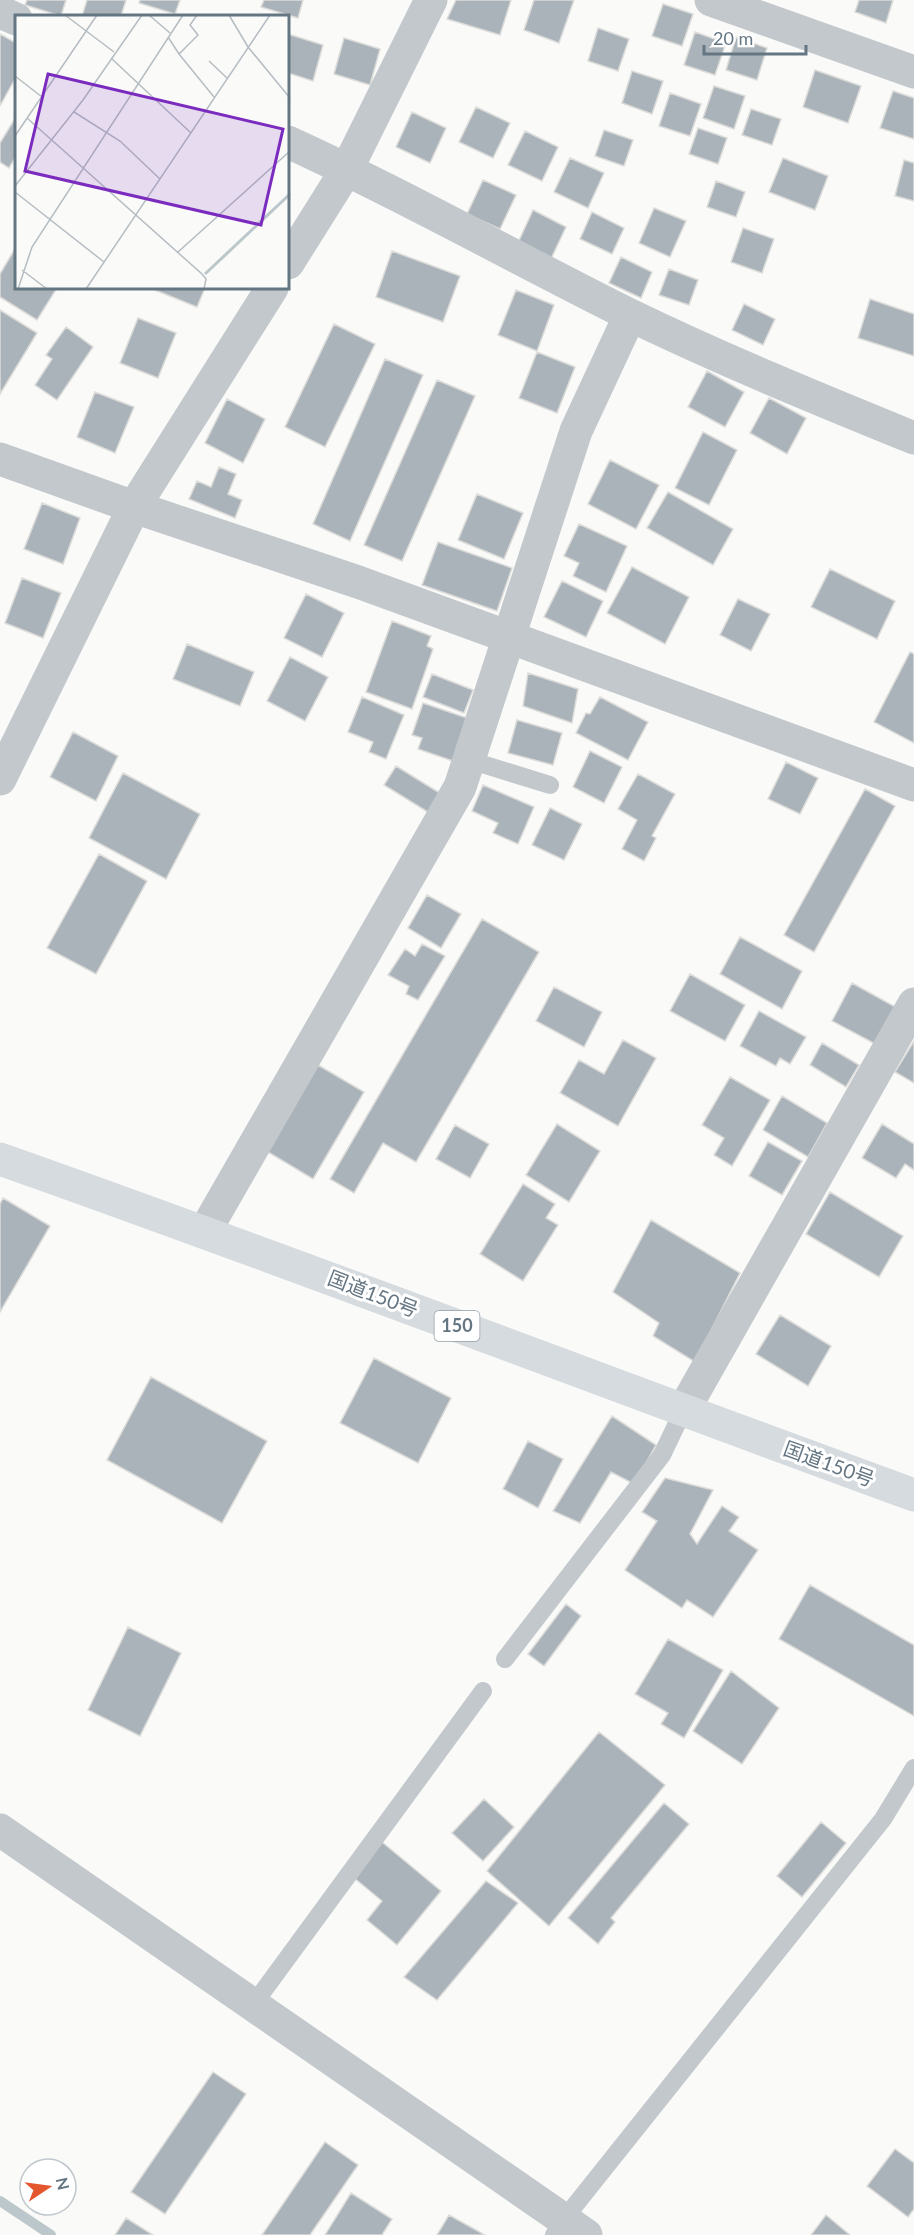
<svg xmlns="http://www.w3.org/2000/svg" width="914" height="2235" font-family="Lato,'Noto Sans JP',sans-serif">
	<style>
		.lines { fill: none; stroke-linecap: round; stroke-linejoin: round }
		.stream { stroke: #bbc7cb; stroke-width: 10 }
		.building { fill: #aab3b9; stroke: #dcdcda; stroke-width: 1.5 }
		.service { stroke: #c3c8cc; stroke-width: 18 }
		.minor { stroke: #c3c8cc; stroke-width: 33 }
		.tertiary { stroke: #c3c8cc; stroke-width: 33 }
		.trunk { stroke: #d6dbdf; stroke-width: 33 }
		.labels { text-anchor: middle; stroke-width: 6; stroke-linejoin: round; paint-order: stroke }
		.shield { fill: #fff; stroke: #939fa8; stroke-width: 1.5 }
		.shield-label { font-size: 18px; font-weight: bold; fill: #657683 }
		.street-label { font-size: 20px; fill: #657683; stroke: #fff }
		.inset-river { fill: none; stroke: #bbc7cb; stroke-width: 3 }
		.inset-road { fill: none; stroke: #b5bdc2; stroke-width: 1.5 }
		.view { fill: #7b2cbf; fill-opacity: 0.15; stroke: #7b2cbf; stroke-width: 3 }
		.inset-edge { fill: none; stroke: #657683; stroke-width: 3 }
	</style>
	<rect width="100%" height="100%" fill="#fafaf8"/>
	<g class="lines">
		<path class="stream" d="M0,2201L51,2235"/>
	</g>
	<path class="building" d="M27,0H66L61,16L25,5Z
		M87,0H126L121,16H82Z
		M140,0H180L175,14L139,3Z
		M264,0H303L298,18L261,7Z
		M456,0H511L500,35L447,19Z
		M534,0H574L559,43L524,30Z
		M859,0H893L886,23L855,12Z
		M663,4L693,14L682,46L652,36Z
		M598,28L629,39L618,71L588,61Z
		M695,32L726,43L715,75L684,65Z
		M0,34L16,43V77L0,106Z
		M288,34L323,45L313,81L288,73Z
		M736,37L767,48L757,80L726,70Z
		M344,38L380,49L370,85L334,74Z
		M815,70L861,86L848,123L803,107Z
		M632,71L663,81L652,114L622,103Z
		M714,86L745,96L734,129L703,118Z
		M893,91L914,98V139L880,128Z
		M670,93L701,104L690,136L659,126Z
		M476,107L510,123L493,158L459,142Z
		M751,109L781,119L772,145L742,135Z
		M412,112L446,128L430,163L396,147Z
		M16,117V156L9,168L0,162V143Z
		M698,128L727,138L718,164L689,154Z
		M604,130L633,140L624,166L595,156Z
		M525,131L558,147L542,181L508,165Z
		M570,158L604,173L588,208L554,192Z
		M783,158L828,176L815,210L769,192Z
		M904,160L914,163V201L895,196Z
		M483,180L516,195L500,229L467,214Z
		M716,181L745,192L736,217L707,207Z
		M654,208L686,221L670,257L639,243Z
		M533,210L566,227L550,261L517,245Z
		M592,212L624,228L612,254L580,239Z
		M743,228L774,239L762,273L731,262Z
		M16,247V288H57L37,320L0,297V274Z
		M392,251L460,276L443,322L376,297Z
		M621,257L652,272L641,298L609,283Z
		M669,269L698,280L689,305L659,295Z
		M156,288H205L197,307L155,290Z
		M516,290L554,305L537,351L498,335Z
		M870,299L914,314V356L858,338Z
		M744,304L775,319L763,345L732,330Z
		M0,310L37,333L0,394Z
		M138,318L176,333L158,378L120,363Z
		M334,324L375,344L325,447L285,427Z
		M66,327L93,347L57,400L35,385L52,359L46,355Z
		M537,352L575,367L557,413L519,398Z
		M385,359L423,375L350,541L313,524Z
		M707,371L744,392L725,427L688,407Z
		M437,380L475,396L402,561L364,545Z
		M95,392L134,407L115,453L77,437Z
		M769,398L806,418L787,454L750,433Z
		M227,399L265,419L243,463L205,443Z
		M703,432L737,450L709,505L675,488Z
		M610,460L659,485L636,529L588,504Z
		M219,467L236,474L228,494L242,500L235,518L189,499L197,481L211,487Z
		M668,492L733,529L713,565L647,528Z
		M477,494L523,513L504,559L458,540Z
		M42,503L80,518L63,564L24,549Z
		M579,524L627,546L606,592L573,576L579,563L564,556Z
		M438,542L512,568L497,611L422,585Z
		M632,567L689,597L665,644L607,613Z
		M830,569L895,601L877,639L811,607Z
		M22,578L61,593L43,638L5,623Z
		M562,581L603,601L586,637L544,617Z
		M306,594L344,613L322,657L284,638Z
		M738,599L770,614L751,651L720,635Z
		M392,621L431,636L427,646L433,649L412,709L366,692Z
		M187,644L254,672L240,706L173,679Z
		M910,652L914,654V743L874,722Z
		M290,657L328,677L305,721L267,701Z
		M528,673L578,689L572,723L523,706Z
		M432,674L473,690L464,713L423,697Z
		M362,697L404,715L386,759L369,752L373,742L348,732Z
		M600,697L648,722L628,760L576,733L586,713L590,714Z
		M423,703L467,718L453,761L418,749L422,738L412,735Z
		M517,720L562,733L553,765L508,753Z
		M73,732L118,756L96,801L50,777Z
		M590,751L622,767L604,803L573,787Z
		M786,762L818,778L800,814L768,799Z
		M396,766L443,795L431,814L384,785Z
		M123,773L200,814L166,879L89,838Z
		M638,774L675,794L652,836L656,838L644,861L622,849L637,820L618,809Z
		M483,785L534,807L518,844L493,833L498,823L472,811Z
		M865,789L895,806L814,952L784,935Z
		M550,808L582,824L564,860L532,845Z
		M99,854L147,881L96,974L47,948Z
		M427,895L461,914L441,948L408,928Z
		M482,919L539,952L416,1162L383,1143L354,1193L330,1179Z
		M740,937L802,971L782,1009L720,974Z
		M422,944L445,956L418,1000L406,994L409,986L388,975L405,949L415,956Z
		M690,974L745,1005L725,1041L670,1011Z
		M852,983L899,1009L879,1046L832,1021Z
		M554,987L602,1012L584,1047L536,1021Z
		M759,1011L806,1037L790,1064L780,1058L776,1066L740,1046Z
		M623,1040L656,1058L618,1126L560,1093L579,1060L604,1074Z
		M914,1041V1083L895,1072Z
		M822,1043L859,1065L846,1087L810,1065Z
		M318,1065L364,1092L313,1179L268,1152Z
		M730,1077L770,1100L732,1166L714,1155L724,1138L702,1125Z
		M782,1096L827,1123L808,1157L763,1130Z
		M557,1124L600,1151L569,1202L526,1175Z
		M882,1124L914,1144V1170L905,1164L896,1178L862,1158Z
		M455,1125L489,1144L470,1178L436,1159Z
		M768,1142L802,1161L782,1195L749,1176Z
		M523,1184L555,1204L546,1218L558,1225L523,1281L480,1254Z
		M830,1192L903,1236L879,1277L806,1234Z
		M3,1198L50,1226L0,1312V1204Z
		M651,1220L740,1273L695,1362L653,1336L659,1323L613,1292Z
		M780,1315L831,1346L808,1386L756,1354Z
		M374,1358L451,1398L418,1463L340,1423Z
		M151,1377L267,1441L222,1523L107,1460Z
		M612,1416L656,1445L634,1484L611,1472L580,1523L553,1511Z
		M528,1441L563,1459L538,1508L503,1489Z
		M665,1478L713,1490L690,1534L697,1544L722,1506L739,1517L729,1531L758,1550L713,1617L687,1600L682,1608L625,1570L657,1521L642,1512Z
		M810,1585L914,1645V1716L779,1639Z
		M566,1604L581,1616L544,1666L528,1654Z
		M128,1627L181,1653L140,1736L88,1710Z
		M668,1639L723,1670L684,1738L661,1724L668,1713L635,1694Z
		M731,1671L779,1708L742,1764L693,1731Z
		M599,1732L665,1785L549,1926L487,1871Z
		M484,1799L514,1827L483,1861L452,1833Z
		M664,1803L689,1824L611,1918L615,1922L598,1944L568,1918Z
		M821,1822L846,1843L802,1897L777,1876Z
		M382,1842L441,1891L397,1945L367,1920L382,1901L353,1877Z
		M486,1881L518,1903L437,2000L404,1977Z
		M213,2072L246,2094L165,2214L131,2192Z
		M325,2142L358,2165L310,2235H262Z
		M895,2149L914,2163V2209L908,2217L867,2186Z
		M351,2193L392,2219L382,2235H325Z
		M449,2215L485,2235H437Z
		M826,2215L850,2235H811Z
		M126,2218L153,2235H115Z"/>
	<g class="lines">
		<path class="service" d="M469,760L550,785
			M505,1659L662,1455L683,1411
			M253,2005L483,1691
			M554,2235L564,2219L883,1819L914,1768"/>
		<path class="minor" d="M0,12L16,19
			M288,142C404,195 515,258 630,315C723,360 818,399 914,438
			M288,263L347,169L431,0
			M0,459L134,507L358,582L914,785
			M0,779L134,507L272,288
			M205,1231L460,787L576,431L630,315
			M683,1411L914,1004
			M0,1830L586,2235"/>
		<path class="tertiary" d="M711,0L914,72"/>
		<path class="trunk" d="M0,1159C306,1267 609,1384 914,1495"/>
	</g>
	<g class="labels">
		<rect class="shield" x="434.5" y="1311" width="45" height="30" rx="4.5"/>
		<g class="shield-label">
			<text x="457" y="1332">150</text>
		</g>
		<g class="street-label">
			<text transform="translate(373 1294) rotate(21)" y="7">国道150号</text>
			<text transform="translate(829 1464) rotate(20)" y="7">国道150号</text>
		</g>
	</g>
	<g transform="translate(15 15)">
		<rect width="274" height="274" fill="#fafaf8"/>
		<path class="inset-river" d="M190,259L275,179"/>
		<path class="inset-road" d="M50,0L99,37M134,0L155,18M214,0L233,32L275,83M153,22L164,39L183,20L175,10L182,0M164,39L199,82M96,43L176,118M194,46L212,63M0,61L27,82M59,97L105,126L145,164M12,103L187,259L191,264L189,274M0,121L82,0M0,171L68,85L127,0M0,177L89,247M163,237L275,136M7,255L32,274M3,274L17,232L168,0M71,274L255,0"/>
		<path class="view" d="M33,59L268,114L246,210L10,156Z"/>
		<rect width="274" height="274" class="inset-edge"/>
	</g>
	<g transform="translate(48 2187) rotate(77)"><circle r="28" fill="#ffffff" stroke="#c1c8cd" stroke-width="1.5"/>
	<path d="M0-4.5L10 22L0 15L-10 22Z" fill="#e4572e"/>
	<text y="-9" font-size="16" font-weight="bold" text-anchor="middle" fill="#657683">N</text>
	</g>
	<path d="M704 45v9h102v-9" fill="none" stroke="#657683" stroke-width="3"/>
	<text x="713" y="45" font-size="18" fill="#657683" stroke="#ffffff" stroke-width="4.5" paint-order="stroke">20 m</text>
</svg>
